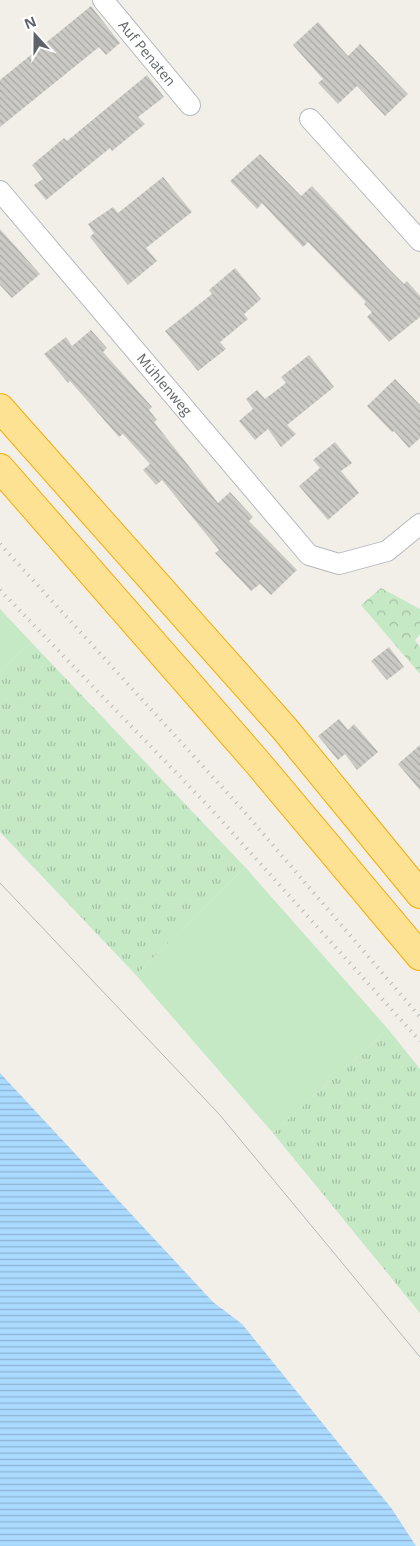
<svg xmlns="http://www.w3.org/2000/svg" width="420" height="1546" font-family="'Open Sans',sans-serif">
	<style>
		.grass { fill: url(#grass-tufts) }
		.park { fill: url(#park-crowns) }
		.garden { fill: #c5e8c5 }
		.water { fill: url(#water-rules) }
		.building { fill: url(#building-back-hatch) }
		.lines { fill: none; stroke-linecap: round; stroke-linejoin: round }
		.street-casing { stroke: #b5b8bc; stroke-width: 22 }
		.highway-casing { stroke: #f9ab00; stroke-width: 30 }
		.street { stroke: #fff; stroke-width: 20 }
		.highway { stroke: #fde293; stroke-width: 28 }
		.tram { stroke: #b6b7b8; stroke-width: 1 }
		.rail { stroke: #b6b7b8; stroke-width: 4; stroke-dasharray: 1 6; stroke-linecap: butt }
		.labels { text-anchor: middle; stroke-width: 4.5; stroke-linejoin: round; paint-order: stroke }
		.street-label { font-size: 14px; fill: #5f6368; stroke: #fff }
	</style>
	<defs>
		<pattern id="grass-tufts" width="24" height="20" patternUnits="userSpaceOnUse" patternTransform="scale(1.25)"><rect width="24" height="20" fill="#c5e8c5"/><path d="M3 7l-1-3M5 7V3M7 7l1-3M15 17l-1-3M17 17v-4M19 17l1-3" fill="none" stroke="#a3c0a4"/></pattern>
		<pattern id="park-crowns" width="20" height="18" patternUnits="userSpaceOnUse" patternTransform="scale(1.25)"><rect width="20" height="18" fill="#c5e8c5"/><path d="M2 6a3 3 0 1 1 6 0M12 15a3 3 0 1 1 6 0" fill="none" stroke="#a3c0a4"/></pattern>
		<pattern id="water-rules" width="6" height="5" patternUnits="userSpaceOnUse" patternTransform="scale(1.25)"><rect width="6" height="5" fill="#aadaff"/><path d="M0 2.5h6" fill="none" stroke="#8eb4d2"/></pattern>
		<pattern id="building-back-hatch" width="6" height="6" patternUnits="userSpaceOnUse" patternTransform="scale(1.25)"><rect width="6" height="6" fill="#cccac5"/><path d="M-1 5l2 2M0 0l6 6M5-1l2 2" fill="none" stroke="#a9a8a4"/></pattern>
	</defs>
	<rect width="100%" height="100%" fill="#f1efe8"/>
	<path class="grass" d="M31,642L245,867L136,975L0,832V671Z
		M388,1029L420,1069V1313L273,1133Z"/>
	<path class="park" d="M381,588L420,609V634L415,640L420,648V674L361,605Z"/>
	<path class="garden" d="M0,609L31,642L0,671Z
		M245,867L388,1029L273,1133L136,975Z"/>
	<path class="water" d="M0,1073L213,1302L242,1324L392,1509L416,1546H0Z"/>
	<path class="building" d="M91,6L120,43L106,55L99,47L0,127V80Z
		M318,22L348,56L360,44L408,94L385,116L357,86L338,104L318,83L323,79L293,45Z
		M147,75L164,97L138,117L145,124L112,151L110,148L46,200L34,185L43,179L32,165L64,138L67,141Z
		M260,154L301,196L312,186L387,267L404,284L407,281L420,296V317L389,342L367,317L372,312L364,304L366,302L308,242L303,247L262,203L257,209L230,181Z
		M163,177L192,212L146,248L157,261L128,285L90,237L94,233L88,224L113,207L118,213Z
		M0,229L40,274L12,298L0,285Z
		M235,268L261,299L244,314L248,319L220,342L226,349L198,371L165,331L212,294L209,290Z
		M91,330L107,348L103,352L152,407L149,410L157,420L154,422L218,503L230,492L253,517L249,521L297,570L271,595L260,584L251,591L215,553L219,550L162,480L156,485L143,470L150,464L123,434L119,437L70,381L68,383L44,354L66,337L72,346Z
		M309,355L334,387L287,425L296,434L281,447L268,429L255,440L239,421L253,409L246,399L257,390L265,399L286,383L281,377Z
		M395,379L420,405V438L409,448L394,431L392,432L367,406Z
		M335,442L352,463L341,471L359,493L328,520L299,486L320,468L313,460Z
		M389,647L404,667L387,680L371,661Z
		M339,719L348,730L354,724L378,752L357,770L345,754L338,760L318,736Z
		M420,745V790L398,764Z"/>
	<g class="lines">
		<defs>
			<g id="street">
				<path id="s1" d="M103,0L190,105"/>
				<path d="M310,119L420,241"/>
				<path id="s2" d="M0,191L309,555L339,564L387,551L420,524"/>
			</g>
			<path id="highway" d="M0,408L284,728L420,894
				M0,468L257,762L420,956"/>
		</defs>
		<use href="#street" class="street-casing"/>
		<use href="#highway" class="highway-casing"/>
		<use href="#street" class="street"/>
		<use href="#highway" class="highway"/>
		<path class="tram" d="M0,883L219,1114L420,1357"/>
		<path class="rail" d="M0,544L242,809L420,1017
			M0,590L212,810L420,1041"/>
	</g>
	<g class="labels">
		<g class="street-label">
			<text dy="5" stroke="none"><textPath href="#s1" startOffset="69">Auf Penaten</textPath></text>
			<text dy="5" stroke="none"><textPath href="#s2" startOffset="254">Mühlenweg</textPath></text>
		</g>
	</g>
	<g transform="translate(35 35) rotate(339)" stroke="#ffffff" stroke-width="4" paint-order="stroke">
	<path d="M0-4L9 19L0 12L-9 19Z" fill="#5f6368"/>
	<text y="-8" font-size="14" font-weight="bold" text-anchor="middle" fill="#5f6368">N</text>
	</g>
</svg>
